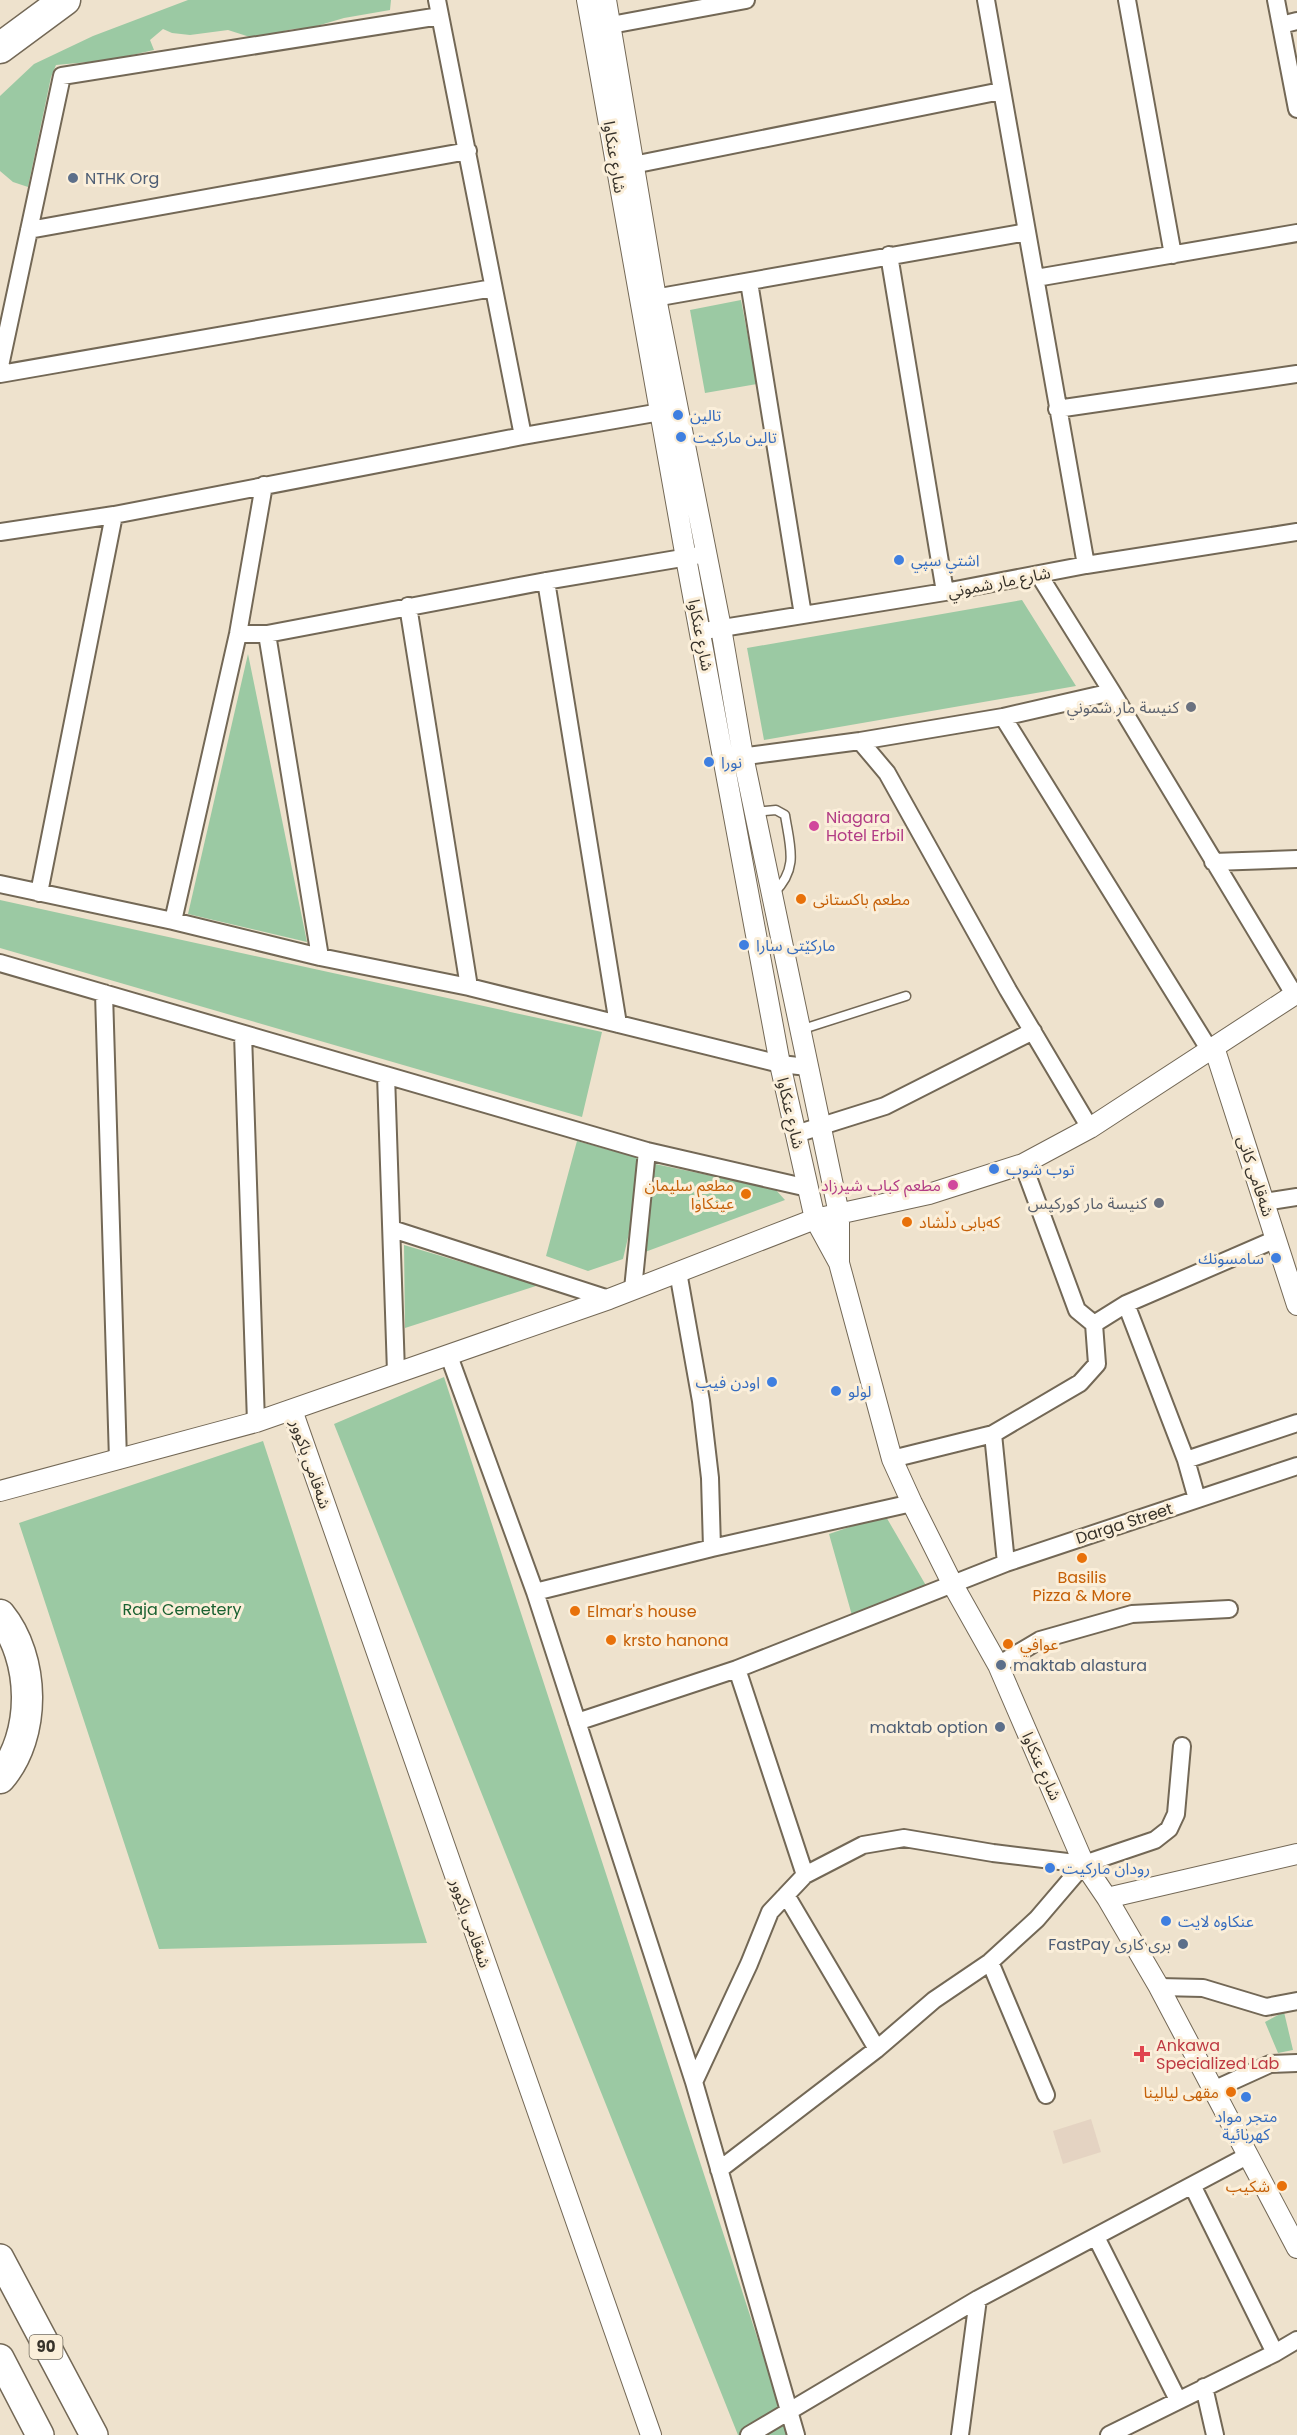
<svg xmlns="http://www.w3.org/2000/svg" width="1297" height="2435" font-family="Poppins,'Noto Sans Arabic',sans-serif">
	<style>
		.medical { fill: #e4d3c2 }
		.green { fill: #9bc9a3 }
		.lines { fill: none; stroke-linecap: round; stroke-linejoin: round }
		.service-casing { stroke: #736856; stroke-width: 11 }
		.minor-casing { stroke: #736856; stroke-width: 20 }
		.tertiary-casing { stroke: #736856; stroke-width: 22 }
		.trunk-casing { stroke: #736856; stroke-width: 30 }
		.motorway-casing { stroke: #736856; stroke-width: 33 }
		.service { stroke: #fff; stroke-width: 8 }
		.minor { stroke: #fff; stroke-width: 16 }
		.tertiary { stroke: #fff; stroke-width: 20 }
		.trunk { stroke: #fff; stroke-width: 27 }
		.motorway { stroke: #fff; stroke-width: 30 }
		.service-dot { fill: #5c6f8a; stroke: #fbefda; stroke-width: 2 }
		.shop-dot { fill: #3f7fe0; stroke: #fbefda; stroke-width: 2 }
		.worship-dot { fill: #6b7280; stroke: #fbefda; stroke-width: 2 }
		.hotel-dot { fill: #d1479c; stroke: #fbefda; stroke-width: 2 }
		.food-dot { fill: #e8710a; stroke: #fbefda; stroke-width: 2 }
		.health-dot { fill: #e0444e; stroke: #fbefda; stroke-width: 2 }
		.labels { text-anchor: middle; stroke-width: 6; stroke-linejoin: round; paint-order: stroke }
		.shield { fill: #fbefda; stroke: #726b5f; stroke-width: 1.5 }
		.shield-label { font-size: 15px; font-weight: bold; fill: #37322a }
		.street-label { font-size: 16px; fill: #37322a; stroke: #fbefda }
		.service-label { font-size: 16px; fill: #4e5e75; stroke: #fbefda; text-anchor: start }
		.shop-label { font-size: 16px; fill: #366cbe; stroke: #fbefda; text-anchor: start }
		.worship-label { font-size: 16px; fill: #5b616d; stroke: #fbefda; text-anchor: end }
		.hotel-label { font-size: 16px; fill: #b23c85; stroke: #fbefda; text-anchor: start }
		.food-label { font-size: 16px; fill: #c56008; stroke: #fbefda; text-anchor: start }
		.park-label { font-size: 16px; fill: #196130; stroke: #fbefda }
		.health-label { font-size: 16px; fill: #be3a42; stroke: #fbefda; text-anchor: start }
	</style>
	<rect width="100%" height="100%" fill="#eee2cd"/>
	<path class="medical" d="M1091,2119L1101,2152L1063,2164L1053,2131Z"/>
	<path class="green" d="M188,0H391L390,10L344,18L310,28L293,29L253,38L228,30L190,35L172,33L163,29L150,40L154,50L110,60L56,65L51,77L28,187L13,182L0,171V96L34,64L93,36Z
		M741,300L757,384L705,393L690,310Z
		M1022,600L1076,686L764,740L747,648Z
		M248,654L307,942L188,914Z
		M0,900L602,1032L582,1117L0,948Z
		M577,1141L646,1160L623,1259L588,1271L546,1256Z
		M655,1164L775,1189L785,1200L645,1252Z
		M404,1245L539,1285L405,1328Z
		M444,1377L789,2435H738L334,1424Z
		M263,1441L427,1943L159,1949L19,1523Z
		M885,1515L928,1589L853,1619L829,1534Z
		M1284,2012L1293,2050L1278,2053L1265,2022Z"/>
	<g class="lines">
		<defs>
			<path id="service" d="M755,812L776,810L785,815C790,847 799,868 774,893
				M800,1030L906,996"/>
			<path id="minor" d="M437,0L523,436
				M986,0L1086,565
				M1127,0L1173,255
				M1276,0L1297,109
				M611,25L746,0
				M1281,25L1297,21
				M623,167L1001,91
				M29,230L468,151
				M889,255L945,592
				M1036,278L1297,233
				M749,282L803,615
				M643,300L1027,232
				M0,366L62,76L440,16
				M0,374L493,288
				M1057,409L1297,374
				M0,532L114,515L523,436L672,410
				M1039,575L1112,692L1294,994
				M546,581L618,1024
				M408,606L469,987
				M710,630L945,592L1086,565L1297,532
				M238,634H267L546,581L706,554
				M267,634L320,957
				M1003,717L1209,1049
				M860,741L887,773L1008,990L1090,1128
				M732,758L860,741L1003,717L1112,692
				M1213,862L1297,859
				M0,884L173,921L320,957L469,987L780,1064L808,1067
				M39,893L114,515
				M173,921L238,634L264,485
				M0,963L647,1151L808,1188
				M104,993L118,1460
				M243,1034L256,1422
				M386,1075L396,1372
				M796,1134L885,1106L1033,1031
				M1264,1202L1297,1197
				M392,1229L609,1299
				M678,1272L701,1401L710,1478L712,1548
				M633,1289L647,1151
				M1126,1304L1186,1460L1197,1499
				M1094,1324L1126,1304L1276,1239
				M449,1356L535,1592L694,2082L796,2435
				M892,1459L993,1434
				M1186,1460L1297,1423
				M1006,1563L993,1434L1080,1383L1097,1364L1094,1324L1077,1310L1023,1164
				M535,1592L712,1548L912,1503
				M998,1665L1040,1640L1132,1614L1229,1609
				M577,1722L737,1669
				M805,1875L737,1669L1006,1563L1297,1466
				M786,1895L877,2049
				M990,1962L1046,2095
				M1159,1987L1203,1988L1266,2007L1297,2001
				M694,2082L749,1964L770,1912L805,1875L863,1845L904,1838L993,1853L1084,1864L1155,1840L1169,1829L1176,1814L1182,1746
				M1213,2090L1270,2064L1297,2063
				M719,2170L877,2049L934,2000L990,1962L1037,1919L1084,1864
				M1193,2187L1275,2353
				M1096,2237L1178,2400
				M1204,2387L1215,2435
				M749,2435L978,2299L1247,2156
				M960,2435L978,2299
				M1109,2435L1275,2353L1297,2340"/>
			<path id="tertiary" d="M587,0L686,558L780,1064L815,1219L839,1263L892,1459L912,1503L953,1585L998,1665L1084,1864L1107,1898L1159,1987L1297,2248
				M606,0L656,298L721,628L743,756L839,1214V1262
				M1214,1047L1297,1305
				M292,1410L651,2435
				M0,1491L256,1422L609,1299L815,1219L929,1194L1023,1164L1090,1128L1297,993
				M1107,1898L1297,1854"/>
			<path id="trunk" d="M0,2258L94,2435
				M0,2358L40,2435"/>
			<path id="motorway" d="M0,48L65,0
				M0,1615C35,1658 37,1735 0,1778"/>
		</defs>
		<use href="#service" class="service-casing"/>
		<use href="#minor" class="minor-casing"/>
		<use href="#tertiary" class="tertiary-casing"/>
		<use href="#trunk" class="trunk-casing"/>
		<use href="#motorway" class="motorway-casing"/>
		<use href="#service" class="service"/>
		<use href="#minor" class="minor"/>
		<use href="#tertiary" class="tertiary"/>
		<use href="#trunk" class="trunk"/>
		<use href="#motorway" class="motorway"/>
	</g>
	<g class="service-dot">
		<circle cx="73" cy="178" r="6"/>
		<circle cx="1001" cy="1665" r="6"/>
		<circle cx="1000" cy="1727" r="6"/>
		<circle cx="1183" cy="1944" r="6"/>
	</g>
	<g class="shop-dot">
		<circle cx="678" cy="415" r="6"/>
		<circle cx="681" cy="437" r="6"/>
		<circle cx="899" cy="560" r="6"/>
		<circle cx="709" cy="762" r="6"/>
		<circle cx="744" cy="945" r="6"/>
		<circle cx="994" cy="1169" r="6"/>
		<circle cx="1276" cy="1258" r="6"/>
		<circle cx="772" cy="1382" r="6"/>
		<circle cx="836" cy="1391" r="6"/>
		<circle cx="1050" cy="1868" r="6"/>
		<circle cx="1166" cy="1921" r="6"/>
		<circle cx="1246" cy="2097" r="6"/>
	</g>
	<g class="worship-dot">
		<circle cx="1191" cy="707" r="6"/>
		<circle cx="1159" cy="1203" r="6"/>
	</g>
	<g class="hotel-dot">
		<circle cx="814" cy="826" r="6"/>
		<circle cx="953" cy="1185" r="6"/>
	</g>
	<g class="food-dot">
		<circle cx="801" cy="899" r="6"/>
		<circle cx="746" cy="1194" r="6"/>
		<circle cx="907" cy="1222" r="6"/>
		<circle cx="1082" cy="1558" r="6"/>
		<circle cx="575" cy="1611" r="6"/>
		<circle cx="611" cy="1640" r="6"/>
		<circle cx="1008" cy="1644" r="6"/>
		<circle cx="1231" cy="2092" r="6"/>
		<circle cx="1282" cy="2186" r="6"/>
	</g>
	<path class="health-dot" d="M1139 2045h6v6h6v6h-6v6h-6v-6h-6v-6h6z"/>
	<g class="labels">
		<rect class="shield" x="29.5" y="2335" width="33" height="24" rx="4.5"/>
		<g class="shield-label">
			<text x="46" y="2352">90</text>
		</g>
		<g class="street-label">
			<text transform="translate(615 157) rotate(81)" y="6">شارع عنكاوا</text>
			<text transform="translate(999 582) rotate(-11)" y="6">شارع مار شموني</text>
			<text transform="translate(701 635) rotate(79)" y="6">شارع عنكاوا</text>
			<text transform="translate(791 1113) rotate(77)" y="6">شارع عنكاوا</text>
			<text transform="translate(1256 1176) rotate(72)" y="6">شەقامی کانی</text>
			<text transform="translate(311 1464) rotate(71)" y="6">شەقامی باکوور</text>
			<text transform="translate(1124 1523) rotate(-18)" y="6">Darga Street</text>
			<text transform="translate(1042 1766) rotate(66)" y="6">شارع عنكاوا</text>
			<text transform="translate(471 1923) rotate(71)" y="6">شەقامی باکوور</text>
		</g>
		<g class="service-label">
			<text x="85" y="184">NTHK Org</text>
			<text x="1013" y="1671">maktab alastura</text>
			<text x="988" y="1733" text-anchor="end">maktab option</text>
			<text x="1171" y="1950" text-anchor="end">FastPay بری كاری</text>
		</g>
		<g class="shop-label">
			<text x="690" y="421">تالين</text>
			<text x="693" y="443">تالين ماركيت</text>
			<text x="911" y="566">اشتي سپي</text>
			<text x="721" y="768">نورا</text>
			<text x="756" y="951">مارکێتی سارا</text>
			<text x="1006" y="1175">توب شوب</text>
			<text x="1264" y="1264" text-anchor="end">سامسونك</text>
			<text x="760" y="1388" text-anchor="end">اودن فيب</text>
			<text x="848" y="1397">لولو</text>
			<text x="1062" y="1874">رودان ماركيت</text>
			<text x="1178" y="1927">عنكاوه لايت</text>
			<text x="1246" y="2122" text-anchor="middle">متجر مواد<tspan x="1246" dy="18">كهربائية</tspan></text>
		</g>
		<g class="worship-label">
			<text x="1179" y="713">كنيسة مار شموني</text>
			<text x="1147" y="1209">كنيسة مار كوركيس</text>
		</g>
		<g class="hotel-label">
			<text x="826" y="823">Niagara<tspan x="826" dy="18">Hotel Erbil</tspan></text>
			<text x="941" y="1191" text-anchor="end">مطعم كباب شيرزاد</text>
		</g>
		<g class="food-label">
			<text x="813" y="905">مطعم باکستانی</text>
			<text x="734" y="1191" text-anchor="end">مطعم سليمان<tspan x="734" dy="18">عينكاوا</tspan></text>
			<text x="919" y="1228">کەبابی دڵشاد</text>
			<text x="1082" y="1583" text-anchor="middle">Basilis<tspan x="1082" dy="18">Pizza &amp; More</tspan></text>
			<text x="587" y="1617">Elmar's house</text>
			<text x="623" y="1646">krsto hanona</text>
			<text x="1020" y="1650">عوافي</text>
			<text x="1219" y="2098" text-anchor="end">مقهى ليالينا</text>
			<text x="1270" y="2192" text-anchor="end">شكيب</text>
		</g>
		<g class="park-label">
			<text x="182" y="1615">Raja Cemetery</text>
		</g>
		<g class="health-label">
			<text x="1156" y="2051">Ankawa<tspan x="1156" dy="18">Specialized Lab</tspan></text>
		</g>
	</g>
</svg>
